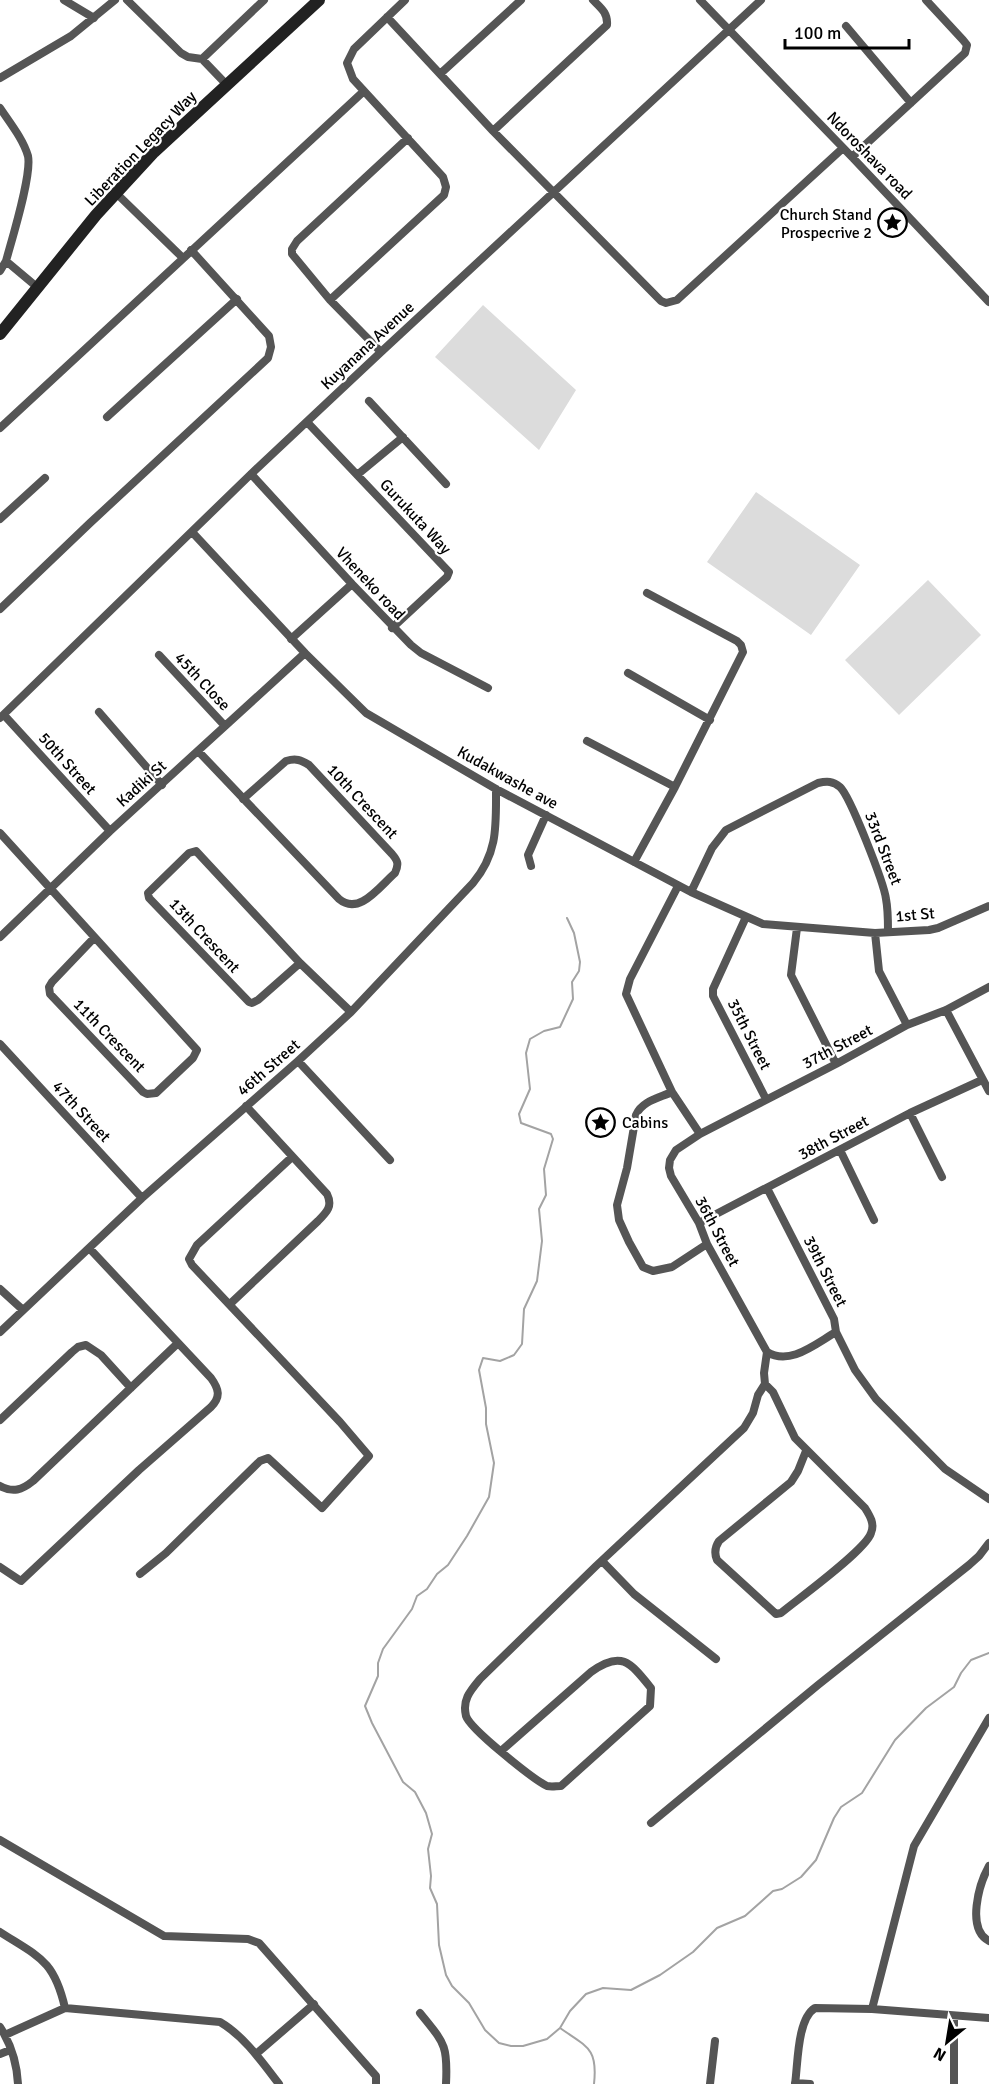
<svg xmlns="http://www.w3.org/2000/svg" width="989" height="2084" font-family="Signika,sans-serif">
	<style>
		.green { fill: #dcdcdc }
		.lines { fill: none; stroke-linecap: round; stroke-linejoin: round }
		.stream { stroke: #a3a3a3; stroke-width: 2 }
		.street { stroke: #555; stroke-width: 8 }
		.secondary { stroke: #222; stroke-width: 12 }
		.labels { text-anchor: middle; stroke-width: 4.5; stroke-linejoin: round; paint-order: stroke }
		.street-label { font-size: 16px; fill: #000; stroke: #fff }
		.poi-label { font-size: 16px; fill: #000; stroke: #fff; text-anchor: end }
	</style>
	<rect width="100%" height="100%" fill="#fff"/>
	<path class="green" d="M483,305L576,390L539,450L435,357Z
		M756,492L860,565L811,635L707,562Z
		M928,580L981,635L899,715L845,660Z"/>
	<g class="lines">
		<path class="stream" d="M567,918L574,933L580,962L579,971L572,982L573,999L560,1027L544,1031L530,1039L526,1053L530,1089L519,1114L521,1123L551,1134L553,1139L544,1169L546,1195L539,1209L542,1241L537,1281L524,1309L522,1344L514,1355L500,1361L483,1358L479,1370L486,1408V1424L494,1463L489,1497L467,1536L448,1565L437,1574L427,1589L417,1596L412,1609L383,1649L378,1663V1676L365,1706L372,1723L403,1782L415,1792L426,1813L432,1834L428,1849L431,1876L430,1888L437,1904L439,1945L446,1975L452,1986L469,2003L485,2030L499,2043L511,2046H523L547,2039L560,2028L570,2011L586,1994L603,1988L631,1990L660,1975L693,1952L717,1928L745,1916L773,1891L782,1889L801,1877L816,1860L834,1818L841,1807L862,1793L895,1740L926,1708L954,1687L961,1673L971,1660L989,1653
			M560,2028C587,2047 598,2048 594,2084"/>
		<path class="street" d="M64,0L94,18
			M127,0L181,53L188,57L202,59L264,0
			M700,0L852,157L989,302
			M387,17L493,131L661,301L666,303L677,300L843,148
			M846,26L911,103
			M202,59L226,84
			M440,74L521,0
			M0,78L71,36L115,0
			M0,108C10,123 23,139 28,156C32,175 12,239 6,261L37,287
			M493,131L607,25C608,13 601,8 593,0
			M852,157L965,53L967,45L963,40L926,0
			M116,193L183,258
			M0,271L6,261
			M330,300L444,195L446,187L443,177L353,79L347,63L354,49L405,0
			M381,352L330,300L292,254V249L297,241L408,138
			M369,401L446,484
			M107,417L237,299
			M307,422L449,572L447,577L392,628
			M0,428L364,91
			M251,474L352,584L411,645L421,653L488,688
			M357,475L403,437
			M0,519L45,478
			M192,532L305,653L366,713L496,789L691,892L763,924L875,933L929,930L938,928L989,906
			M0,609L90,523L268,358L271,347L269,336L191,250
			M291,639L352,584
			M159,655L225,726
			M628,673L710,720
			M99,712L162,785
			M4,715L110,831
			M0,718L251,474L381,352L761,0
			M587,741L675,787
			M199,752L339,899C359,916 379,887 395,873C399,864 398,861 392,854L309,765C301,760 296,758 286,761L243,799
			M0,833L197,1050L193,1058L156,1093L147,1094L143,1092L50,994L49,987L52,982L94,938
			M634,862L675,787L743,652L741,645L737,641L647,593
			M531,866L528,855L546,815
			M678,886L630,979L626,994L672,1092L700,1134
			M691,892L712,848L726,830L818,783C827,781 833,781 840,787C850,796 884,883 886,899C888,909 888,921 888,931
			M746,917L713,989V996L766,1099
			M797,928L791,975L836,1064
			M875,933L879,971L907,1025
			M0,937L110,831L305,653
			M300,963L258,1000L252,1003L249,1002L149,898L148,893L189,853L196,851L300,963L351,1012
			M946,1010L989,1091
			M0,1044L142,1198
			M298,1061L390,1160
			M672,1092C659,1098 642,1101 636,1115L627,1168L617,1205L619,1220L629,1242L643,1267L653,1271L672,1267L707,1244
			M910,1113L942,1177
			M840,1150L874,1220
			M699,1223L910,1113L982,1080
			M0,1289L23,1310
			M230,1304L318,1221C327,1212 333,1206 327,1194L246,1106
			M0,1332L142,1198L298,1061L351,1012L473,883C498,853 496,826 496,789
			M836,1332L855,1370L876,1399L945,1469L989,1499
			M767,1352C790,1366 815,1344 836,1332L834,1319L767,1188
			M765,1384L773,1392L795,1438L865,1508C870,1516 875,1524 871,1533C866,1550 798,1599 781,1613L776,1614L717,1560C714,1553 715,1547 719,1541L791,1482L798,1471L806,1451
			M0,1420L72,1352L78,1347L86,1345L101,1355L131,1388
			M0,1486C13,1493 22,1490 33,1481L178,1343
			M603,1562L634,1594L716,1659
			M0,1567L21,1581L139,1470L211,1407C221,1397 219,1389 211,1378L90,1249
			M140,1574L166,1553L260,1461L268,1458L322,1508L369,1456L340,1422L192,1265L189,1259L197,1245L292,1157
			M501,1751L591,1672C621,1650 630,1662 651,1688L650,1706L561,1786C556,1786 552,1787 547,1786C533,1779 470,1729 466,1716C462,1700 470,1691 480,1679L596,1566L744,1428L753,1413L758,1395L765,1384L764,1373L767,1352L707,1244L699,1223L671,1176L669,1168L670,1160L676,1150L700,1134L836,1064L907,1025L946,1010L989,987
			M651,1823L818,1685L969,1565L979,1556L989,1543
			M0,1840L164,1936L248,1939L259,1943L376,2076V2084
			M989,1866C979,1884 966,1929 989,1941
			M0,1932C39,1957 54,1960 65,2008
			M872,2009L914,1846L989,1718
			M420,2013C444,2043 448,2044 446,2084
			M954,2016V2084
			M0,2027C11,2044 17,2065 18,2084
			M5,2035L65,2008L220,2022C244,2036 262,2062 279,2084
			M0,2054L10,2050
			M256,2054L314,2004
			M795,2083L810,2084
			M710,2084L715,2041
			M795,2084C798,2064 797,2019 815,2008L872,2009L989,2018"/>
		<path class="secondary" d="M0,334L96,215L154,152L319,0"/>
	</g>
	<defs>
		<symbol id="sight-ring" viewBox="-11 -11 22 22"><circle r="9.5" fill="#fff" stroke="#000" stroke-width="1.5"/><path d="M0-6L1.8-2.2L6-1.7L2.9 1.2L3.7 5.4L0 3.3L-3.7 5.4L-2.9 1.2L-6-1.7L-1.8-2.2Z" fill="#000"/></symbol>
	</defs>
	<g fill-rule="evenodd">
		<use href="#sight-ring" x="876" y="206" width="33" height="33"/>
		<use href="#sight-ring" x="584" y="1106" width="33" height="33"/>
	</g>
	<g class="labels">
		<g class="street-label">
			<text transform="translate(140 148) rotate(-46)" y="6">Liberation Legacy Way</text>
			<text transform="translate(870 155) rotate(46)" y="6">Ndoroshava road</text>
			<text transform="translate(367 345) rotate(-43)" y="6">Kuyanana Avenue</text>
			<text transform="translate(416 516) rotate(47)" y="6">Gurukuta Way</text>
			<text transform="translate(371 583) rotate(47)" y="6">Vheneko road</text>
			<text transform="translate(203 681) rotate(47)" y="6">45th Close</text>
			<text transform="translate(68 763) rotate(48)" y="6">50th Street</text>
			<text transform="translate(508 777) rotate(29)" y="6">Kudakwashe ave</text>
			<text transform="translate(141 783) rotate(-42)" y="6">Kadiki St</text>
			<text transform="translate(363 801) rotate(47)" y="6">10th Crescent</text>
			<text transform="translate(884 848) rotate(69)" y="6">33rd Street</text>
			<text transform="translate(915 914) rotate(-5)" y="6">1st St</text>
			<text transform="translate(205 935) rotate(47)" y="6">13th Crescent</text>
			<text transform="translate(750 1034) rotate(63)" y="6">35th Street</text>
			<text transform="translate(110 1035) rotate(46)" y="6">11th Crescent</text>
			<text transform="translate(837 1046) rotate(-28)" y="6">37th Street</text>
			<text transform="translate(268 1067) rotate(-41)" y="6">46th Street</text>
			<text transform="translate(82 1111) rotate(47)" y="6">47th Street</text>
			<text transform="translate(833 1137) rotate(-28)" y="6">38th Street</text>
			<text transform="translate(718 1231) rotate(62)" y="6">36th Street</text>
			<text transform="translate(826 1271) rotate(63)" y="6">39th Street</text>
		</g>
		<g class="poi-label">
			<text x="872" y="220">Church Stand<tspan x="872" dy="18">Prospecrive 2</tspan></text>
			<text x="622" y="1128" text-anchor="start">Cabins</text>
		</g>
	</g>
	<g transform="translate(947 2042) rotate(210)" stroke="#ffffff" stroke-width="4.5" paint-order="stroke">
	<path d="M0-4.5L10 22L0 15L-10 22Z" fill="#000000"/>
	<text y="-9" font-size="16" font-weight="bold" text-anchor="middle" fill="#000000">N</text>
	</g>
	<path d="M785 39v9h124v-9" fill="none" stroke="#000000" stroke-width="3"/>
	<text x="794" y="39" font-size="18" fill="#000000" stroke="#ffffff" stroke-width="4.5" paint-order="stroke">100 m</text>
</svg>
